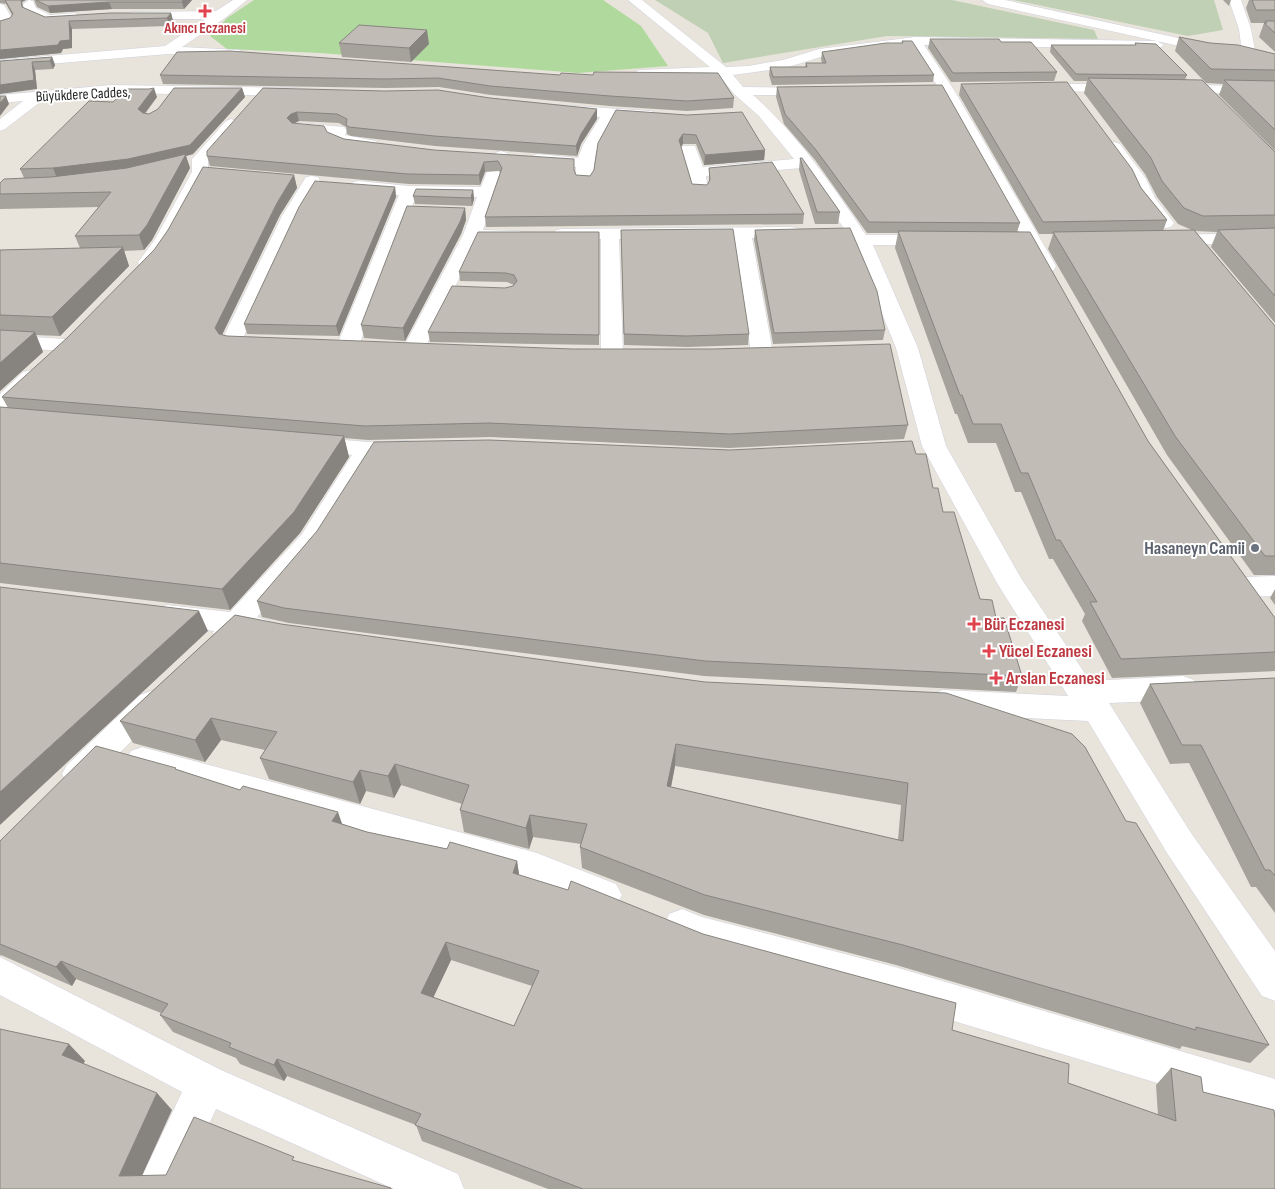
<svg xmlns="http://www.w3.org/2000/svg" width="1275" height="1189" font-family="'Sofia Sans Condensed',sans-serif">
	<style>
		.green { fill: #afd99d }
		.cemetery { fill: #c0d0b4 }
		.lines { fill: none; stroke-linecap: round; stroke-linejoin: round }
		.minor-casing { stroke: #d0d2df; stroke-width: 1 }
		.minor { fill: #fff; fill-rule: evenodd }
		.wall { fill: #a6a39d; fill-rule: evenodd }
		.shaded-wall { fill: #87847f }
		.building { fill: #c1bdb6; stroke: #87847f; fill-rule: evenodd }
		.health-dot { fill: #e0444e; stroke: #fff; stroke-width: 2 }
		.worship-dot { fill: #6b7280; stroke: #fff; stroke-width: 2 }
		.labels { text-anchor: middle; stroke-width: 4; stroke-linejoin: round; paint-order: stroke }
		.far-health-label { font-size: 15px; font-weight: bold; fill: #be3a42; stroke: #fff }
		.far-street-label { font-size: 15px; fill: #272727; stroke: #fff }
		.worship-label { font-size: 18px; font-weight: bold; fill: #5b616d; stroke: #fff; text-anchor: end }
		.health-label { font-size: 18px; font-weight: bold; fill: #be3a42; stroke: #fff; text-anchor: start }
	</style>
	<rect width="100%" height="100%" fill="#e8e3db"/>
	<path class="green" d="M254,0H603L641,26L668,66L578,73L320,53L227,49L210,36L227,18Z"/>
	<path class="cemetery" d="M655,0H952L1094,30L1098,39L887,36L723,63L708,33Z
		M1013,0H1214L1223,30L1188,36Z"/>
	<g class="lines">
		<defs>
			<path id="minor" d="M29,0L33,1L36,8L50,15L75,13L81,17C70,29 34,22 24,10L23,4Z
				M233,0H247L225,18L182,47L239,50L246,54L244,57L168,54L0,68V60L165,46L205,19H135L129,15L131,12L216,11Z
				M628,0H642L726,67L748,66L783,60L819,49L915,37L1157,41L1164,45L1157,49L924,45L954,90L1056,266L1054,270L1047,272L1040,270L1038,266L940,90L911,45L821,57L785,68L733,75L743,87L818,88L820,91L818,94L813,95H753C797,134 833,186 866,235H934L940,236L943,240L940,244L934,245H873L918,348L946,446L1021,578L1090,681L1183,676L1194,680L1198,688L1194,696L1183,700L1109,703L1191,833L1275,951V1001L1262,996L1167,853L1088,721L943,714L932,710L928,702L932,694L943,690L1068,696L997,583L922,446L896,348L852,240L802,168L706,176L708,190L705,194H693L681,149L683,146H695L703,167L794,159L759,116L734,94L719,75L634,77L632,74L639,70L710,67Z
				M982,0H1005L1242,52L1239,29L1229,0H1241L1251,29L1256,55L1275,59V67L988,4Z
				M0,4L4,5L14,21L12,24L0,28Z
				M1033,84H1123L1128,85L1130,88L1128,91L1123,92L1028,91L1026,88L1028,85Z
				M112,85L297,88L302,89L304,92L302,95L297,96L112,93L44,99L5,129L0,131V119L23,101L0,103V95Z
				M1173,85L1275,86V94L1168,92L1166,89L1168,86Z
				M559,105L651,111L656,113L659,116L656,119L651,121L615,118L596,152L592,180L590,184H578L576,180V167L538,164L532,162L530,159L532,156L538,154L578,158L583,145L600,117L554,112L552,109L554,106Z
				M231,119L236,121L239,124L208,160V172C199,189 166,260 152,266C148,268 144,267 140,266L138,262L154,241L192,172V159L226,121Z
				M299,123L344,127L347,130L345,135L376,141L378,144L376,147C362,151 337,149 328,137L329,134L294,131L291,128L294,125Z
				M1114,142L1120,144L1146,179L1155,198L1174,223L1171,227L1165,228L1159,227L1138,199L1130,180L1106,147L1108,144Z
				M501,151L507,153L509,156L483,230L520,231L523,235L520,239L478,240L424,350L420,354L413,356L406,354L402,350L463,235L477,197L416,196L359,345L355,349L348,351L341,349L337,345L399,195L353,190L351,186L353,182L359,181L409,186L481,187L493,156L495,153Z
				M312,176L318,177L320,181L300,216L244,336L271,339L274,343L271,347L264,349L224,346L221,342L282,216L306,177Z
				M791,227L797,228L800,232L797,236L752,238L773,353L770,358L762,359L754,358L751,353L734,238L619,239L623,353L620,358L612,359L604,358L601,353V239L556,238L553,234L556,230L562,229Z
				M1275,233V243L1165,245L1159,244L1156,240L1159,236L1165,235Z
				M0,335L66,339L73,341L77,345L73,349L66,351L0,347Z
				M31,370L39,372L42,377L39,382L8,411L0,413V394L23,372Z
				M309,437L368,442L408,441L416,443L420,448L416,453L408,455L376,456L320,546L257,617L273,622L277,629L273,636L263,639L242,634C235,643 228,644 217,640L213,633L214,631L157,622L153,615L157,608L167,605L230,612L302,534L352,455L301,449L297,444L301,439Z
				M1275,576V596L1246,597L1236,594L1232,587L1236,580L1246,577Z
				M151,691L162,695L166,703L162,711L89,783L78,787L67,783L62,774L67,765L140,695Z
				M142,747L537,853L616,884L622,895L616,906L604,911L533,882L131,769L126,760L131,751Z
				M682,909L702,917L895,967L1275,1079V1119L895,1003L702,951L669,938L664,926L669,914Z
				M0,957L221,1070L458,1174L464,1189H394L216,1109L179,1189H136L182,1092L0,995Z"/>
		</defs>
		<use href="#minor" class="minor-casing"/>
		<use href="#minor" class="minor"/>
	</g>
	<path class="wall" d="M0,0H26L22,2L23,8L45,17L171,13L173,21L169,26L72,29V48L63,49L61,53L0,59V21L10,18L12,15L6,4L0,3Z
		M34,0H192L184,9H112L50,13L37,7Z
		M1223,0H1231L1229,6Z
		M1249,0H1275V52L1259,37L1264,23H1251L1246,8Z
		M1179,37L1210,43L1275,54V151L1219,95L1223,84L1206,83L1175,51Z
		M930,39L1001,42L1057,72L1054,81L951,82L928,48Z
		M902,41L934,75L933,82L772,85L769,75L770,67H805L806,63H822L821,59L822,52L902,43Z
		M339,43L429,44L411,62L342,57Z
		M1135,43L1187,75L1185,80L1275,152V323L1211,247L1217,232L1195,231L1275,326V575H1254L1167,455L1048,249L1053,234H1039L959,95L961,84L1141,188L1167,220L1163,231L1192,230L1178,224L1157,197L1145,174L1084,93L1087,81H1074L1050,52L1051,45H1135Z
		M177,52L734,98L733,108L687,111L610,106L491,95L439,87L386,88L163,84L160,75Z
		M52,57L55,65L53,69L35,70L37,89L0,61Z
		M777,87L1020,223L1017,232L1148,441L1275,618V671L1112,678L1082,621L1085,614L1053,559H1049L1021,492H1015L996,443H968L957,414H955L895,248L898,233H867L815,160L784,124L776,97Z
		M242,88L245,97L193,154L186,156L190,168L152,240L144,250L124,251L129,266L60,336L36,335L43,352L0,391V250L80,248L75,236L99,207L0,209V183L24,178L20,169L113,102L157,97L145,114H149Z
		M263,88L490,98L597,109V119L581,144L577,156L435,146L351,136L347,134L346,127L339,123L299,121L293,123L327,132L344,139L574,171L576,175L590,176L594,170L616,110L765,150L764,160L704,165L696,144H683L681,147L692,184L707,185L709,182V168L804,214L803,224L486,227L485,217L500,173L499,171L485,172L480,185L409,184L210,166L207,156Z
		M800,158L840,212L838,224H815L799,170Z
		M294,175L297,188L280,215L222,335L227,336L908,425L904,439L729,448L491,437L368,440L344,438L349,457L300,533L230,610L0,583V407L8,408L2,397Z
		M395,187L396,197L339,336L247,334L244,324Z
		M473,190L474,199L472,206L415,204L413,196Z
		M465,208L466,220L461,234L405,341L364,338L361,325Z
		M621,230L749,334L748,345L687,347L624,345Z
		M755,230L885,330L883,340L773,344L754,240Z
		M599,232V345L430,342L428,332L505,288L513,286L514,285L507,282L460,281L459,272Z
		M730,450L916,454L933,488L980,599L996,618L1022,676L1016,692L704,676L289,623L262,617L257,601Z
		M1275,589V605L1270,598Z
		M235,615L1126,821L1269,1045L1250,1063L1182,1046L1180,1049L896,965L704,915L582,868L580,847L581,844L533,837L529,849L464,832L460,810L462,804L401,785L394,798L366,791L360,804L269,779L260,758L265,750L221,740L205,762L133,743L120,721ZM675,766L901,805L898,840L671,787Z
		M1275,678V913L1256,887H1251L1189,763L1170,764L1140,703L1150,684Z
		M178,770L367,832L447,849L517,861L519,875L703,934L952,1030L1068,1083L1158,1115L1156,1085L1171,1068L1203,1092L1275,1189H548L422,1141L416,1125L287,1076L284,1081L240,1064L236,1058L173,1032L160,1015L161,1013L76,979L72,986L1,955L0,956V841ZM451,960L532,986L514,1026L433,997Z"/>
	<path class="shaded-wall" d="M21,0H26L22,2L25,15Z
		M183,0H192L184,9L182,2Z
		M109,2L112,9L50,13L48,6Z
		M171,13L173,21L169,26L167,18Z
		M69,21L72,29V48L63,49L61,53L0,59V50Z
		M427,30L429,44L411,62L409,48Z
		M52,57L55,65L53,69L50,61Z
		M32,62L35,70L37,89L0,94V85Z
		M154,88L157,97L141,118L138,109Z
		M242,88L245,97L193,154L186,156L190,168L152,240L144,250L139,235L132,169L57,178L53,168Z
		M6,96L9,104L0,116V103Z
		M597,109V119L581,144L577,156L576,146L581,134Z
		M297,112L299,121L293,124L287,118L291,114Z
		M683,134V144L679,149V140Z
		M765,150L764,160L704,165L705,155Z
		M484,162L485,172L480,185L479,175Z
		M294,175L297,188L280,215L219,341L215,328L277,203Z
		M395,187L396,197L339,336L336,326Z
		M473,190L474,199L472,206L471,198Z
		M465,208L466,220L461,234L405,341L403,328Z
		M123,247L129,266L60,336L52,317Z
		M35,332L43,352L0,391V363Z
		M344,436L349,457L300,533L230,610L222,589Z
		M199,611L208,631L0,825V792Z
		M211,718L221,740L205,762L195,740Z
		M676,744L675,766L667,807V786Z
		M395,764L401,785L394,798L388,776Z
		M360,770L366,791L360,804L353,782Z
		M338,812L345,832L332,821Z
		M530,815L533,837L529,849L526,828Z
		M517,861L520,880L513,873Z
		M446,942L451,960L427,1011L421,993Z
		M61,961L76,979L72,986L56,967Z
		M69,1044L85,1061L79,1072L62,1055Z
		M277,1059L287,1076L284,1081L274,1065Z
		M157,1093L172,1110L136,1189L119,1176Z"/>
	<path class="building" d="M5,0H21L22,7L45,17L110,13H171L167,18L69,21L70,40L60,41L58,45L0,50V21L10,18L13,14Z
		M36,0H183L182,2H109L48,6Z
		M1252,0H1275V10H1256Z
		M1265,21H1275V33L1264,23H1267Z
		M359,25L427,30L409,48L339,43Z
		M1179,37L1210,43L1238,45L1275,54V70L1211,69Z
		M930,39H999L1001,42H1031L1057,72L953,73Z
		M902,41H912L934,75L773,77L770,67H807L806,63H826L822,52L886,43H903Z
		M1135,43L1156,44L1187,75L1076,74L1051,45H1136Z
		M230,51L560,75L561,73L593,75L594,72L718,73L734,98L687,101L610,96L490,86L438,78L384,79L160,75L177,52Z
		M52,57L50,61L32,62L34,80L0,85V61Z
		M1088,78L1202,80L1275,152V215L1203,216L1184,208L1162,181L1151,158Z
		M1224,80L1275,81V130Z
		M1067,82L1132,169L1141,188L1167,220L1043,222L961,84Z
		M942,85L1020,223L869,222L816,150L785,114L777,87Z
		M154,88L138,109L143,113L149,114L158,109L174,88H242L190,145L128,159L53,168L20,169L89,101L113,102L127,89H149Z
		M263,88L384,91L438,90L490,98L597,109L581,134L576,146L434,136L349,127L346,125L347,119L337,114L297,112L291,114L287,118L292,123L324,126L327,132L344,139L434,150L574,159V170L576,175L590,176L594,170L598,143L616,110L687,115L742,112L765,150L705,155L696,135L683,134L679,140L692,184L707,185L710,180L709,168L772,162L804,214L485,217L502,168L498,161L484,162L479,175L408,174L207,156V151Z
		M0,96H6L0,103Z
		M186,154L147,225L139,235L75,236L111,192L0,194V183L4,179L51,177L127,168Z
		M800,158H802L840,212H817Z
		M203,167L294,175L277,203L215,328L219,334L227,336L572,349H714L890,344L908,425L730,434L489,423L365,426L2,397L68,337L154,250L168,230Z
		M315,181L395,187L336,326L244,324L299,207Z
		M416,189L473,190L471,198L413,196Z
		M407,206L465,208L460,222L403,328L361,325Z
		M850,228L877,291L885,330L774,333L755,230Z
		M1275,228V296L1218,230Z
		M733,229L749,334L687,336L624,334L621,230Z
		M1194,230L1275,326V556H1265L1175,436L1053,232Z
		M898,231L1030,232L1148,441L1275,618V652L1121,659L1090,602H1097L1060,540H1056L1028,473H1021L1001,424H973L962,395H960Z
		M478,232H599V335L428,332L452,286L505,288L513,286L517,281L514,275L506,273L459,272Z
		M123,247L52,317L0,315V250Z
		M0,330L35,332L0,363Z
		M0,407L344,436L294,512L222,589L0,563Z
		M489,440L730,450L912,441L916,454H926L933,488H938L943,512H954L980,599L992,600L996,618H1004L1022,676L705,661L284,608L257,601L317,531L374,442Z
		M0,587L199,611L0,792Z
		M235,615L281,624L705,682L946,693L1072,734L1085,747L1126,821L1136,823L1269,1045L1196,1027V1030L903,945L705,895L580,847L587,824L530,815L526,828L460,810L469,785L395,764L388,776L360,770L353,782L260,758L277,732L211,718L195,740L120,721ZM676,744L908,783L903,841L667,786Z
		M1275,678V876L1270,870H1265L1201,745H1182L1150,684Z
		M96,746L176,768L175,769L240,790L243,786L338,812L332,821L367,832L447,849L450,842L517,861L513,873L568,890L571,881L703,934L956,1003L952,1030L1069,1064L1068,1083L1176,1121L1171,1068L1201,1077L1203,1092L1274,1110L1275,1119V1189H583L415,1125L421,1114L277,1059L274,1065L229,1047L231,1043L160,1015L168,1004L61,961L56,967L0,944V841ZM446,942L539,971L514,1026L421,993Z
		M0,1029L69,1044L62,1055L157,1093L119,1176L166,1175L194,1117L294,1157L292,1160L391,1188V1189H0Z"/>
	<g class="health-dot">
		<path d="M202.5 3.5h5v5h5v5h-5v5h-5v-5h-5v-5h5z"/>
		<path d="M971.5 616.5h5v5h5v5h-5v5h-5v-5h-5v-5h5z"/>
		<path d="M986.5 643.5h5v5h5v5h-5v5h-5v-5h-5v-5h5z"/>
		<path d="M993.5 670.5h5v5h5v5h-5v5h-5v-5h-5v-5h5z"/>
	</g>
	<circle class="worship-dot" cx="1255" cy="548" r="5"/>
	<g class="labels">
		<g class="far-health-label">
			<text x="205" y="33">Akıncı Eczanesi</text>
		</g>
		<g class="far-street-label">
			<text transform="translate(83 94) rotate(-3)" y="5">Büyükdere Caddes,</text>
		</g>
		<g class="worship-label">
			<text x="1245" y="554">Hasaneyn Camii</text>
		</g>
		<g class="health-label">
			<text x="984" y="630">Bür Eczanesi</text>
			<text x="999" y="657">Yücel Eczanesi</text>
			<text x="1006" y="684">Arslan Eczanesi</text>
		</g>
	</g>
</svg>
